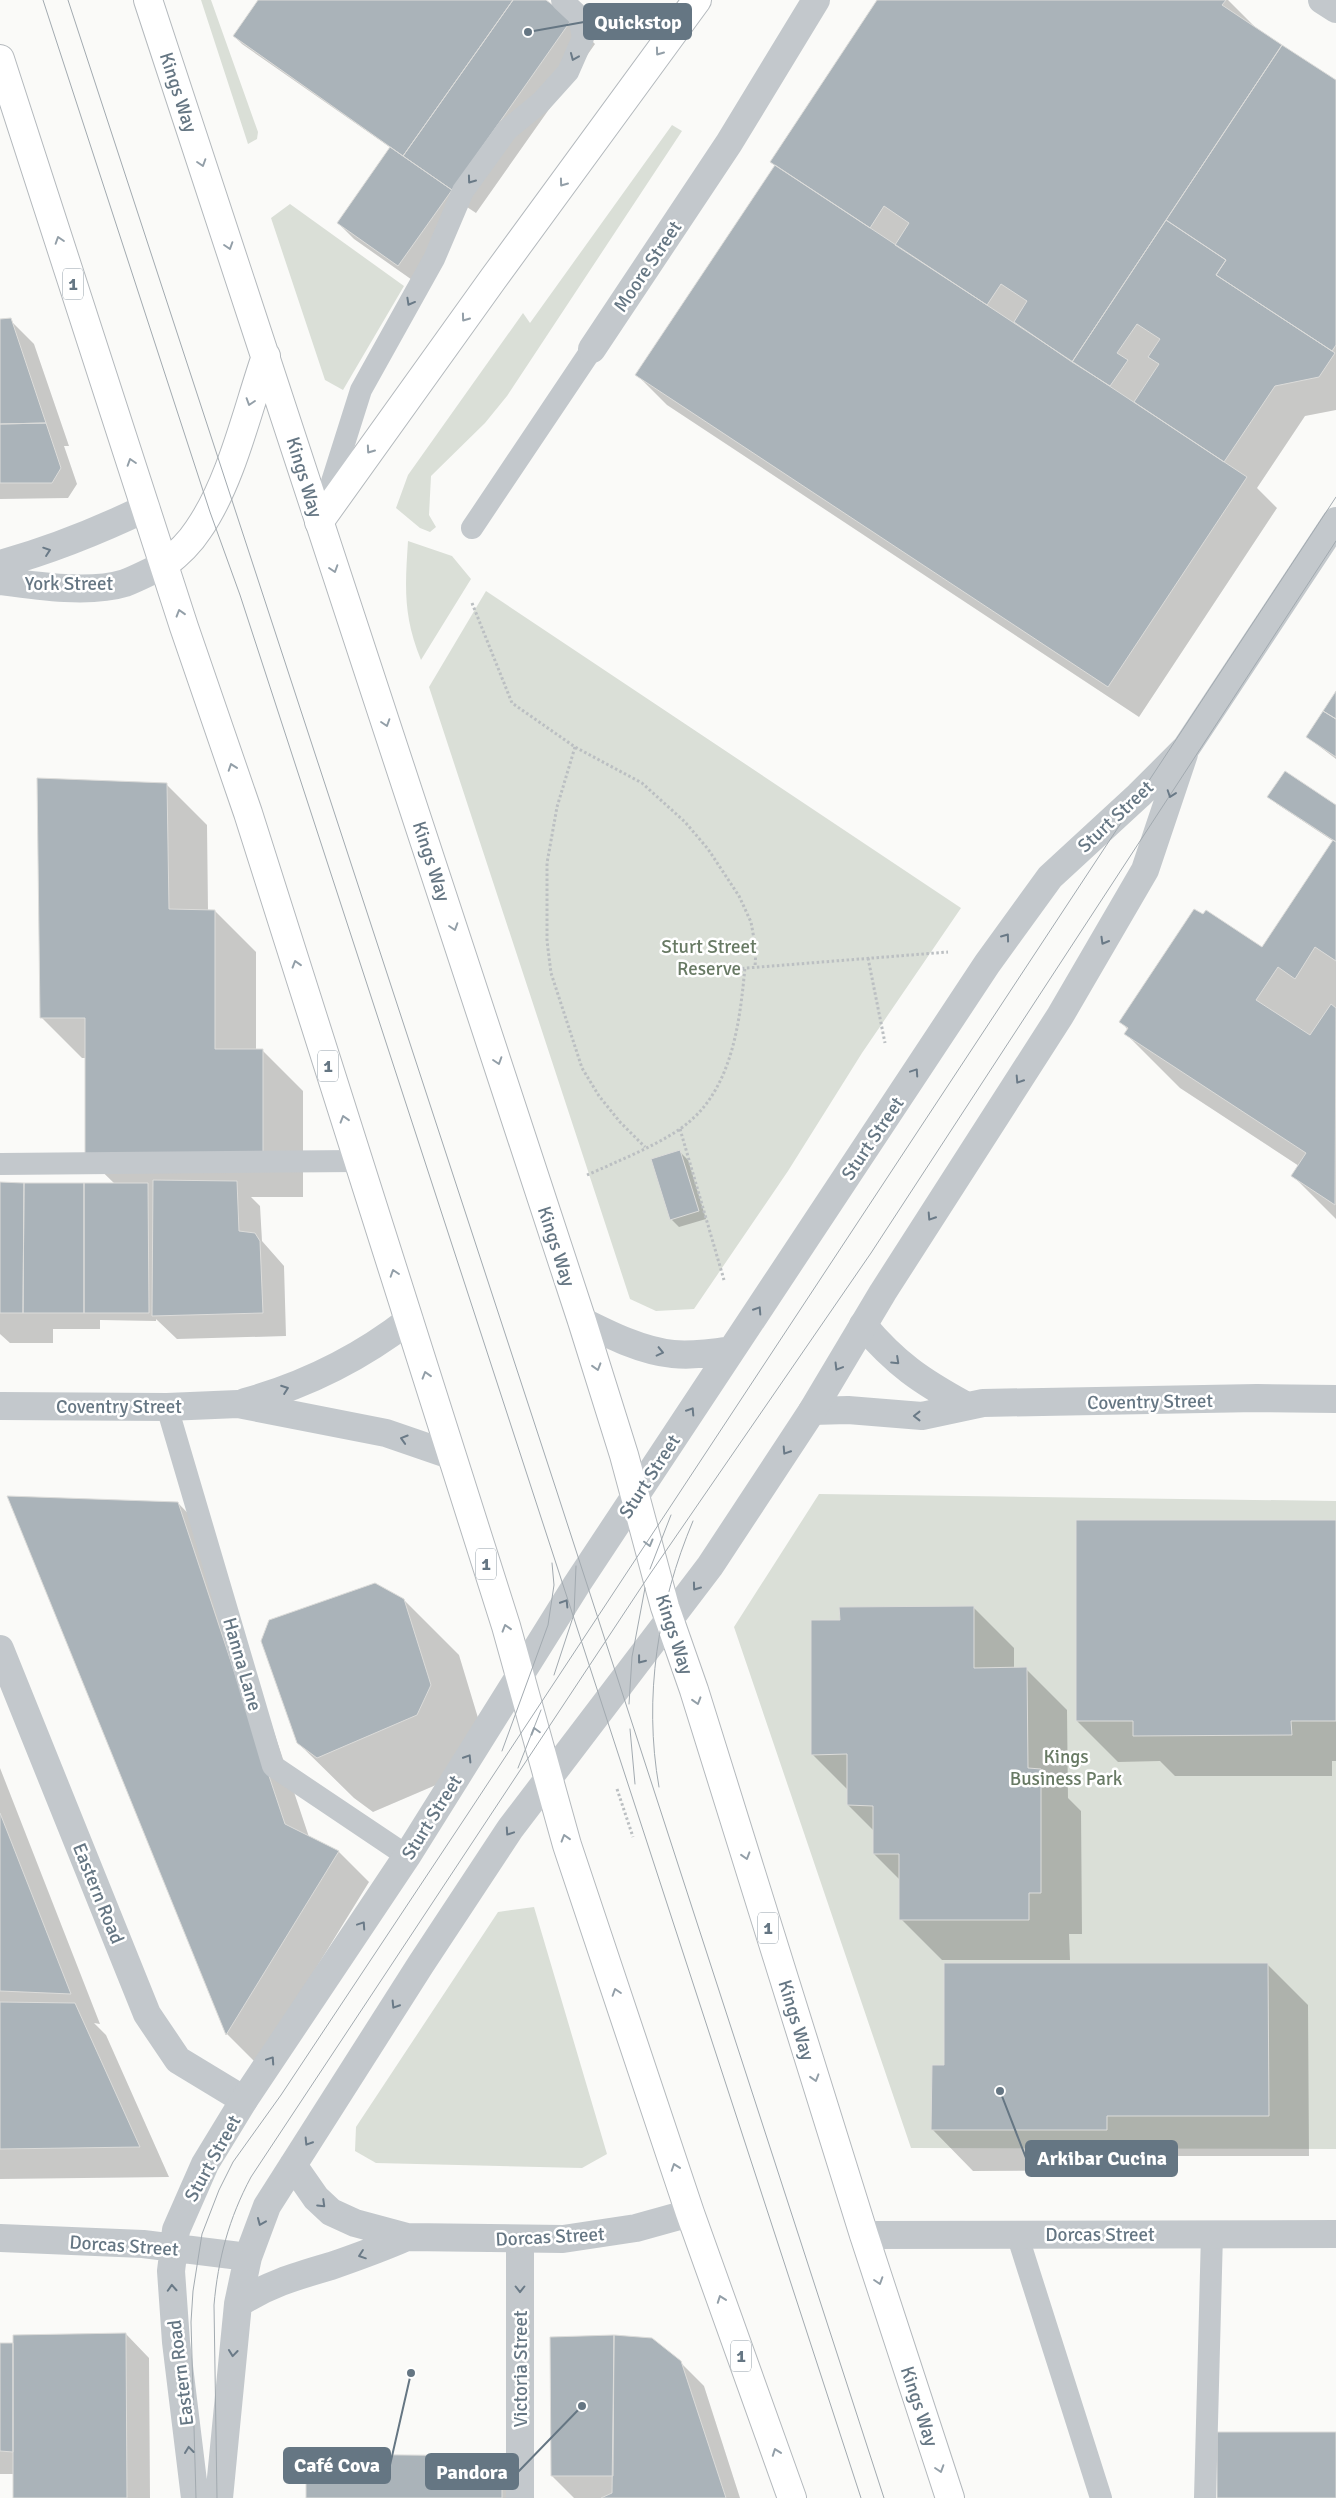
<svg xmlns="http://www.w3.org/2000/svg" width="1336" height="2498" font-family="Signika,sans-serif">
	<style>
		.green { fill: #dadfd7 }
		.shadow { fill: #0003 }
		.building { fill: #aab3b9; stroke: #dcdcda }
		.lines { fill: none; stroke-linecap: round; stroke-linejoin: round }
		.trunk-casing { stroke: #b4b9bd; stroke-width: 30 }
		.motorway-casing { stroke: #b4b9bd; stroke-width: 30 }
		.path { stroke: #bbbfc2; stroke-width: 3; stroke-dasharray: 2.5 2.5; stroke-linecap: butt }
		.service { stroke: #c3c8cc; stroke-width: 22 }
		.minor { stroke: #c3c8cc; stroke-width: 28 }
		.tertiary { stroke: #c3c8cc; stroke-width: 28 }
		.trunk { stroke: #fff; stroke-width: 28 }
		.motorway { stroke: #fff; stroke-width: 28 }
		.tram { stroke: #a2aab0; stroke-width: 1 }
		.oneway { stroke: #939fa8 }
		.oneway2 { stroke: #6a7a87 }
		.labels { text-anchor: middle; stroke-width: 5; stroke-linejoin: round; paint-order: stroke }
		.shield { fill: #fff; stroke: #939fa8; stroke-width: 1 }
		.shield-label { font-size: 18px; font-weight: bold; fill: #657683 }
		.street-label { font-size: 19px; fill: #657683; stroke: #fff }
		.park-label { font-size: 19px; fill: #687a64; stroke: #fff }
		.leader { fill: none; stroke: #657683; stroke-width: 2 }
		.callout-dot { fill: #657683; stroke: #fff; stroke-width: 2 }
		.callout { fill: #657683; stroke: #657683; stroke-width: 2 }
		.callout-label { font-size: 20px; text-anchor: middle; font-weight: bold; fill: #fff }
	</style>
	<rect width="100%" height="100%" fill="#fafaf8"/>
	<path class="green" d="M201,0H211L258,132L257,139L248,144Z
		M672,125L682,131L507,396L485,423L431,476L429,515L436,527L430,532L420,528L396,508L408,475L523,313L530,323Z
		M290,204L404,286L343,390L325,380L271,218Z
		M408,541L452,556L471,579L421,660C403,616 405,587 408,541Z
		M486,591L961,908L862,1053L788,1171L694,1309L656,1311L630,1299L429,687Z
		M819,1494L1336,1501V2149L911,2148L734,1627Z
		M534,1907L607,2154L582,2168L376,2163L355,2151L356,2127L498,1912Z"/>
	<path class="shadow" d="M260,0H543L571,20L595,44L476,213L467,207L415,282L354,239L338,223L391,148L242,44L234,36Z
		M878,0H1228L1257,29L1336,81V410L1305,416L1257,488L1277,508L1139,717L667,405L637,375L776,166Z
		M0,320H10L34,344L69,446H64L77,484L68,498L0,499Z
		M1336,693V759L1307,737Z
		M166,784L207,825L208,911H215L256,952V1050H262L303,1091V1197H251L260,1206L262,1241L284,1266L286,1336L177,1339L156,1319V1321L100,1320V1329H53V1343H10L0,1334V1183L115,1184L86,1156V1058H82L41,1017Z
		M1269,796L1336,806V1219L1293,1176L1299,1166L1180,1088L1126,1034L1128,1030L1121,1022L1262,949L1333,841L1277,804Z
		M680,1152L688,1160L706,1219L679,1227L671,1219Z
		M8,1498L178,1503L208,1534L309,1837L339,1852L369,1882L257,2064L227,2034Z
		M1336,1521V1761H1332V1776H1175L1160,1761L1118,1762L1077,1721Z
		M404,1600L459,1655L485,1741L471,1770L373,1812L354,1798L298,1743Z
		M973,1607L1014,1648V1669H1026L1067,1710L1068,1798L1081,1811L1082,1934H1069L1070,1960H942L901,1919L900,1880L874,1854V1831L848,1805V1790L812,1754L841,1621Z
		M0,1768L100,2024L94,2023L106,2035L169,2177L0,2179Z
		M1267,1964L1308,2005L1309,2156H1147V2170L973,2171L933,2130L945,2066Z
		M126,2334L149,2358L150,2498H14V2474H0V2344Z
		M680,2362L704,2386L740,2498H574L552,2476Z
		M502,2458L532,2488V2498H307Z"/>
	<path class="building" d="M258,0H513L403,156L233,36Z
		M513,0H546L572,19L452,190L403,156Z
		M877,0H1226L1222,5L1282,45L1072,362L1014,322L1027,301L1001,284L987,305L895,245L909,223L884,206L870,228L770,162Z
		M1282,45L1336,80V345L1332,351L1216,275L1226,260L1166,220Z
		M390,147L452,190L398,266L337,223Z
		M775,165L1247,477L1108,687L635,375Z
		M1166,220L1226,260L1216,275L1335,353L1319,377L1275,386L1224,462L1134,402L1159,364L1148,357L1160,339L1137,324L1117,353L1128,360L1110,386L1072,362Z
		M11,318L46,423L0,424V319Z
		M46,423L61,468L52,483H0V424Z
		M1336,691V719L1323,711Z
		M1323,711L1336,719V757L1306,737Z
		M1285,771L1336,805V842L1267,797Z
		M37,778L167,783L169,909L215,910V1049H263V1157L85,1156V1018H40Z
		M1333,840L1336,842V961L1315,947L1295,979L1278,967L1256,1000L1310,1035L1331,1004L1336,1008L1335,1205L1291,1176L1306,1153L1124,1034L1128,1028L1119,1022L1194,909L1203,914L1206,910L1262,947Z
		M680,1150L699,1211L670,1220L651,1159Z
		M153,1180L237,1181L239,1231L255,1233L260,1241L263,1313L152,1316Z
		M0,1182L24,1183L23,1313H0Z
		M24,1183H84V1313H23Z
		M84,1183H148L149,1313H84Z
		M7,1496L178,1502L285,1824L339,1851L226,2035Z
		M1076,1520H1336V1721H1291L1292,1735L1133,1736V1721H1076Z
		M375,1583L404,1599L431,1685L417,1715L317,1758L297,1743L261,1641L269,1620Z
		M974,1606V1668L1027,1667L1028,1768L1041,1769V1893H1029V1920H899V1854H873V1806L847,1805V1754L811,1755V1620H840L839,1607Z
		M0,1813L71,1994L0,1991Z
		M944,1963H1268L1269,2116H1107V2130H931L932,2065H944Z
		M0,2002L75,2003L140,2147L0,2149Z
		M126,2333L127,2498H13V2335Z
		M614,2335L652,2338L681,2361L726,2498H601L612,2493Z
		M614,2335L613,2476H551L550,2337Z
		M0,2343H13V2452L0,2451Z
		M1217,2432H1336V2498H1217Z
		M306,2454L502,2456V2498H306Z"/>
	<g class="lines">
		<defs>
			<path id="trunk" d="M148,0L582,1321L624,1455L665,1607L694,1690L864,2235L950,2498
				M0,59L184,627L248,813L506,1626L567,1845L690,2213L792,2498
				M164,565C177,555 189,544 198,530C231,483 247,411 266,356"/>
			<path id="motorway" d="M319,522L493,279L697,0"/>
		</defs>
		<use href="#trunk" class="trunk-casing"/>
		<use href="#motorway" class="motorway-casing"/>
		<path class="path" d="M472,603L512,703L575,747L642,783L685,822L708,849L739,896L751,922L756,950L755,967
			M575,747L557,807L547,863V941L551,973L582,1068L599,1096L620,1122L645,1147
			M868,958L885,1043
			M722,970L948,952
			M680,1129L724,1280
			M587,1175C616,1162 666,1142 689,1122C733,1085 740,1020 745,967
			M617,1789L633,1837"/>
		<path class="service" d="M323,510L361,390L434,259L463,191L507,130L541,102L568,72L583,38L579,16L562,0
			M472,528L592,349
			M0,1164L358,1161
			M167,1407L273,1766L407,1856
			M1017,2234L1101,2498
			M1205,2498L1212,2234"/>
		<path class="minor" d="M1322,0L1336,9
			M592,349L729,143L816,0
			M0,564C51,550 98,531 146,508
			M0,581C36,586 90,594 125,583C138,578 151,571 164,565
			M863,1325C896,1364 921,1381 965,1405
			M245,1402C306,1385 359,1359 409,1320
			M0,1406L167,1407L238,1404L386,1433L450,1455
			M812,1411L848,1410L922,1416L983,1403L1257,1398L1336,1399
			M0,1649L147,2014L178,2060L244,2100
			M864,2235L1336,2234
			M520,2240V2498"/>
		<path class="tertiary" d="M582,1321C610,1335 642,1351 673,1354C692,1356 712,1353 731,1350
			M293,2165L316,2198L331,2212L355,2223L407,2237L563,2239L636,2228L690,2213
			M0,2238L143,2244L248,2257
			M238,2304C268,2284 297,2276 331,2266C357,2257 382,2248 407,2237
			M195,2498L176,2342L171,2271L176,2230L205,2164L244,2100L407,1856L577,1584L987,964L1050,877L1139,795L1186,748L1336,521
			M219,2498L238,2304L248,2257L267,2206L421,1964L510,1829L710,1566L812,1411L883,1292L1060,1016L1145,870L1184,754"/>
		<use href="#trunk" class="trunk"/>
		<use href="#motorway" class="motorway"/>
		<path class="tram" d="M43,0L210,512L240,595L861,2498
			M68,0L556,1489L884,2498
			M650,1569L671,1515
			M554,1675L574,1614L576,1566
			M629,1704L632,1657L645,1588
			M630,1729L635,1784
			M502,1751L548,1625L554,1585L552,1563
			M518,1768L541,1710
			M659,1787C643,1697 658,1604 693,1521
			M196,2498L191,2322L193,2291L202,2234L219,2190L233,2162L281,2095L467,1815L1336,497
			M217,2498L214,2305C218,2259 229,2218 251,2177L650,1574L871,1253L1336,541"/>
	</g>
	<defs><path id="oneway-chevron" d="M-2-3.5L2.5 0L-2 3.5" fill="none" stroke-width="1.6" stroke-linecap="round" stroke-linejoin="round" transform="scale(1.25)"/></defs>
	<g class="oneway">
		<use href="#oneway-chevron" transform="translate(659 52) rotate(126)"/>
		<use href="#oneway-chevron" transform="translate(202 163) rotate(72)"/>
		<use href="#oneway-chevron" transform="translate(563 183) rotate(126)"/>
		<use href="#oneway-chevron" transform="translate(59 240) rotate(-108)"/>
		<use href="#oneway-chevron" transform="translate(229 246) rotate(72)"/>
		<use href="#oneway-chevron" transform="translate(465 318) rotate(126)"/>
		<use href="#oneway-chevron" transform="translate(250 402) rotate(108)"/>
		<use href="#oneway-chevron" transform="translate(370 450) rotate(125)"/>
		<use href="#oneway-chevron" transform="translate(131 462) rotate(-108)"/>
		<use href="#oneway-chevron" transform="translate(334 569) rotate(72)"/>
		<use href="#oneway-chevron" transform="translate(180 613) rotate(-107)"/>
		<use href="#oneway-chevron" transform="translate(386 723) rotate(72)"/>
		<use href="#oneway-chevron" transform="translate(232 767) rotate(-109)"/>
		<use href="#oneway-chevron" transform="translate(454 927) rotate(72)"/>
		<use href="#oneway-chevron" transform="translate(296 964) rotate(-107)"/>
		<use href="#oneway-chevron" transform="translate(498 1061) rotate(72)"/>
		<use href="#oneway-chevron" transform="translate(344 1119) rotate(-107)"/>
		<use href="#oneway-chevron" transform="translate(394 1273) rotate(-108)"/>
		<use href="#oneway-chevron" transform="translate(597 1367) rotate(73)"/>
		<use href="#oneway-chevron" transform="translate(426 1375) rotate(-107)"/>
		<use href="#oneway-chevron" transform="translate(649 1543) rotate(75)"/>
		<use href="#oneway-chevron" transform="translate(506 1628) rotate(-107)"/>
		<use href="#oneway-chevron" transform="translate(697 1701) rotate(73)"/>
		<use href="#oneway-chevron" transform="translate(535 1731) rotate(-106)"/>
		<use href="#oneway-chevron" transform="translate(565 1838) rotate(-107)"/>
		<use href="#oneway-chevron" transform="translate(746 1856) rotate(73)"/>
		<use href="#oneway-chevron" transform="translate(616 1992) rotate(-108)"/>
		<use href="#oneway-chevron" transform="translate(815 2078) rotate(73)"/>
		<use href="#oneway-chevron" transform="translate(675 2167) rotate(-109)"/>
		<use href="#oneway-chevron" transform="translate(879 2281) rotate(72)"/>
		<use href="#oneway-chevron" transform="translate(721 2299) rotate(-110)"/>
		<use href="#oneway-chevron" transform="translate(776 2452) rotate(-110)"/>
		<use href="#oneway-chevron" transform="translate(940 2469) rotate(72)"/>
	</g>
	<g class="oneway2">
		<use href="#oneway-chevron" transform="translate(574 57) rotate(113)"/>
		<use href="#oneway-chevron" transform="translate(471 180) rotate(126)"/>
		<use href="#oneway-chevron" transform="translate(410 302) rotate(119)"/>
		<use href="#oneway-chevron" transform="translate(47 551) rotate(-19)"/>
		<use href="#oneway-chevron" transform="translate(1171 794) rotate(109)"/>
		<use href="#oneway-chevron" transform="translate(1006 937) rotate(-54)"/>
		<use href="#oneway-chevron" transform="translate(1104 941) rotate(120)"/>
		<use href="#oneway-chevron" transform="translate(915 1072) rotate(-56)"/>
		<use href="#oneway-chevron" transform="translate(1019 1080) rotate(123)"/>
		<use href="#oneway-chevron" transform="translate(931 1217) rotate(123)"/>
		<use href="#oneway-chevron" transform="translate(758 1310) rotate(-57)"/>
		<use href="#oneway-chevron" transform="translate(660 1352) rotate(13)"/>
		<use href="#oneway-chevron" transform="translate(896 1361) rotate(43)"/>
		<use href="#oneway-chevron" transform="translate(838 1367) rotate(121)"/>
		<use href="#oneway-chevron" transform="translate(285 1389) rotate(-20)"/>
		<use href="#oneway-chevron" transform="translate(691 1411) rotate(-57)"/>
		<use href="#oneway-chevron" transform="translate(917 1416) rotate(180)"/>
		<use href="#oneway-chevron" transform="translate(404 1439) rotate(-163)"/>
		<use href="#oneway-chevron" transform="translate(786 1451) rotate(123)"/>
		<use href="#oneway-chevron" transform="translate(696 1587) rotate(126)"/>
		<use href="#oneway-chevron" transform="translate(565 1603) rotate(-58)"/>
		<use href="#oneway-chevron" transform="translate(641 1660) rotate(128)"/>
		<use href="#oneway-chevron" transform="translate(468 1758) rotate(-58)"/>
		<use href="#oneway-chevron" transform="translate(509 1832) rotate(124)"/>
		<use href="#oneway-chevron" transform="translate(362 1925) rotate(-56)"/>
		<use href="#oneway-chevron" transform="translate(395 2005) rotate(122)"/>
		<use href="#oneway-chevron" transform="translate(271 2060) rotate(-56)"/>
		<use href="#oneway-chevron" transform="translate(308 2142) rotate(122)"/>
		<use href="#oneway-chevron" transform="translate(322 2204) rotate(44)"/>
		<use href="#oneway-chevron" transform="translate(261 2222) rotate(113)"/>
		<use href="#oneway-chevron" transform="translate(362 2255) rotate(161)"/>
		<use href="#oneway-chevron" transform="translate(172 2288) rotate(-93)"/>
		<use href="#oneway-chevron" transform="translate(520 2289) rotate(90)"/>
		<use href="#oneway-chevron" transform="translate(233 2353) rotate(96)"/>
		<use href="#oneway-chevron" transform="translate(189 2450) rotate(-97)"/>
	</g>
	<g class="labels">
		<g class="shield">
			<rect x="63" y="268.5" width="20" height="31" rx="4"/>
			<rect x="318" y="1050.5" width="20" height="31" rx="4"/>
			<rect x="476" y="1548.5" width="20" height="31" rx="4"/>
			<rect x="758" y="1912.5" width="20" height="31" rx="4"/>
			<rect x="731" y="2340.5" width="20" height="31" rx="4"/>
		</g>
		<g class="shield-label">
			<text x="73" y="290">1</text>
			<text x="328" y="1072">1</text>
			<text x="486" y="1570">1</text>
			<text x="768" y="1934">1</text>
			<text x="741" y="2362">1</text>
		</g>
		<g class="street-label">
			<text transform="translate(179 92) rotate(72)" y="7">Kings Way</text>
			<text transform="translate(647 266) rotate(-56)" y="7">Moore Street</text>
			<text transform="translate(305 477) rotate(73)" y="7">Kings Way</text>
			<text x="69" y="590">York Street</text>
			<text transform="translate(1115 816) rotate(-43)" y="7">Sturt Street</text>
			<text transform="translate(432 861) rotate(72)" y="7">Kings Way</text>
			<text transform="translate(872 1138) rotate(-56)" y="7">Sturt Street</text>
			<text transform="translate(557 1246) rotate(72)" y="7">Kings Way</text>
			<text transform="translate(1150 1401) rotate(-1)" y="7">Coventry Street</text>
			<text x="119" y="1413">Coventry Street</text>
			<text transform="translate(649 1476) rotate(-57)" y="7">Sturt Street</text>
			<text transform="translate(675 1634) rotate(72)" y="7">Kings Way</text>
			<text transform="translate(243 1664) rotate(74)" y="7">Hanna Lane</text>
			<text transform="translate(431 1817) rotate(-58)" y="7">Sturt Street</text>
			<text transform="translate(99 1893) rotate(68)" y="7">Eastern Road</text>
			<text transform="translate(797 2020) rotate(73)" y="7">Kings Way</text>
			<text transform="translate(212 2158) rotate(-61)" y="7">Sturt Street</text>
			<text x="1100" y="2241">Dorcas Street</text>
			<text transform="translate(550 2236) rotate(-3)" y="7">Dorcas Street</text>
			<text transform="translate(124 2245) rotate(4)" y="7">Dorcas Street</text>
			<text transform="translate(520 2369) rotate(-90)" y="7">Victoria Street</text>
			<text transform="translate(180 2373) rotate(-97)" y="7">Eastern Road</text>
			<text transform="translate(920 2406) rotate(72)" y="7">Kings Way</text>
		</g>
		<g class="park-label">
			<text x="709" y="953">Sturt Street<tspan x="709" dy="22">Reserve</tspan></text>
			<text x="1066" y="1763">Kings<tspan x="1066" dy="22">Business Park</tspan></text>
		</g>
	</g>
	<path class="leader" d="M528 32L584 22M1000 2091L1026 2158M411 2373L390 2465M582 2406L518 2472"/>
	<g class="callout-dot">
		<circle cx="528" cy="32" r="5"/>
		<circle cx="1000" cy="2091" r="5"/>
		<circle cx="411" cy="2373" r="5"/>
		<circle cx="582" cy="2406" r="5"/>
	</g>
	<g class="callout">
		<rect x="584" y="4" width="107" height="35" rx="5"/>
		<rect x="1026" y="2141" width="151" height="35" rx="5"/>
		<rect x="284" y="2448" width="106" height="35" rx="5"/>
		<rect x="426" y="2454" width="92" height="35" rx="5"/>
	</g>
	<g class="callout-label">
		<text x="638" y="29">Quickstop</text>
		<text x="1102" y="2165">Arkibar Cucina</text>
		<text x="337" y="2472">Café Cova</text>
		<text x="472" y="2479">Pandora</text>
	</g>
</svg>
